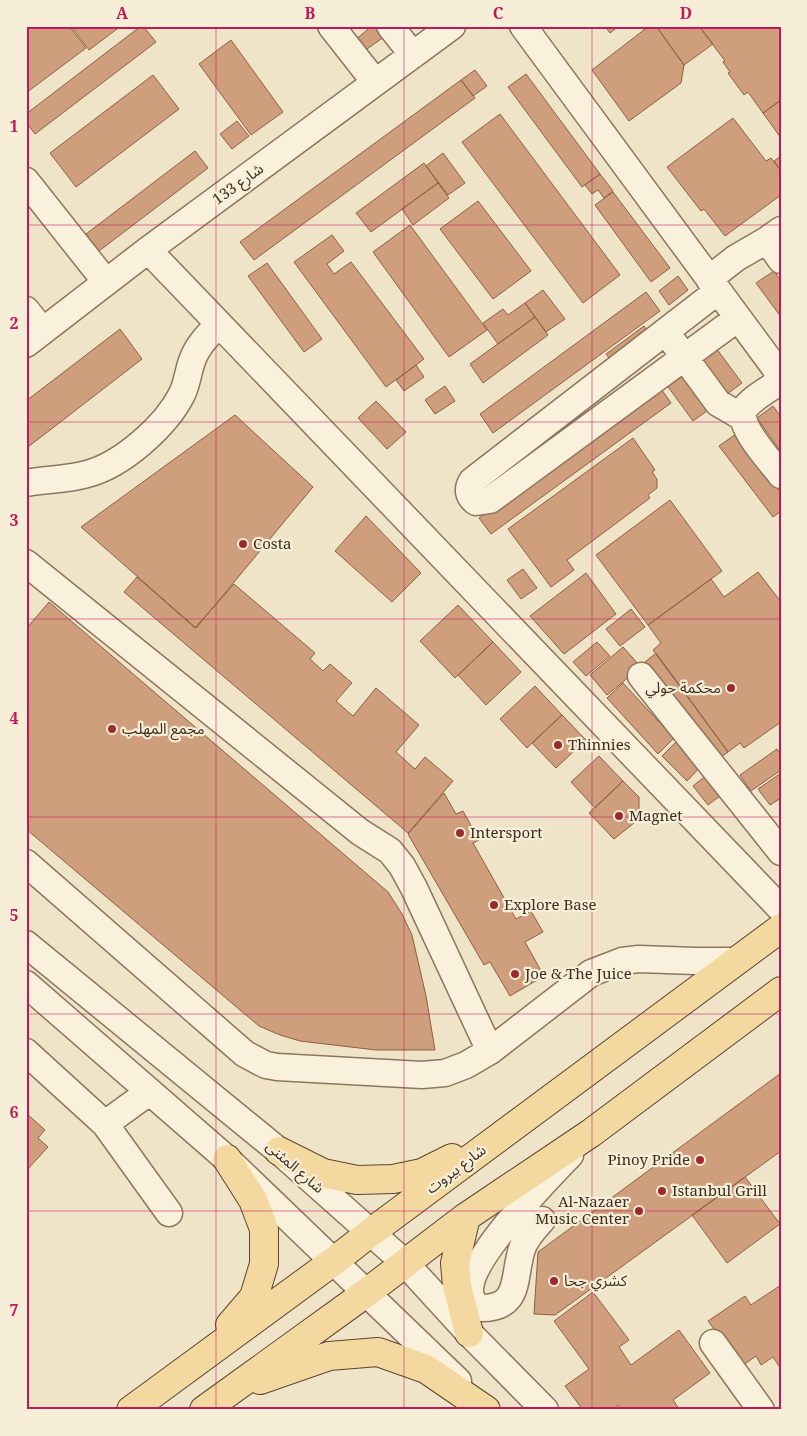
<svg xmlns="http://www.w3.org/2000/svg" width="807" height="1436" font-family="'Noto Serif','Noto Sans Arabic',serif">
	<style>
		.building { fill: #cf9f7d; stroke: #8d5f41 }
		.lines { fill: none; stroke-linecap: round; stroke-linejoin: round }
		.minor-casing { stroke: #8d765c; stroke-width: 29 }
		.major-casing { stroke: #5b4430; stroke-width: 30 }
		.minor { stroke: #faf1dc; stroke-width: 26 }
		.major { stroke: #f3d9a0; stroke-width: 28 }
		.grid { fill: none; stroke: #c2185b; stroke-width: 1; stroke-opacity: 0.55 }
		.poi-dot { fill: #9e2a2b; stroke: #f7eed8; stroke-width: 2 }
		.labels { text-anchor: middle; stroke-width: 4.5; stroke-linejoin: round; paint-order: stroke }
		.street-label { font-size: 15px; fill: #3d2e20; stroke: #f7eed8 }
		.poi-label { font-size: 15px; fill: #3d2e20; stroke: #f7eed8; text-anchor: start }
		.neatline { fill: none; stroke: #c2185b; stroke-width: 2 }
		.grid-label { font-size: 16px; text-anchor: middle; font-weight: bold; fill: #c2185b }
	</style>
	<rect width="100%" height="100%" fill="#f0e4c8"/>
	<path class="building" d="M26,26H69L86,48L26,93Z
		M71,26H121L89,50Z
		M141,26H143L156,42L35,134L26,122V114Z
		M372,26H376L384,37L364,51L355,40Z
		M605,26H619L610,33Z
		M649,26H656L684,65L681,83L629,121L592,70Z
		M656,26H699L713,44L684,65Z
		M699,26H780L781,100L763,113L748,92L744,95L728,73L730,72L723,62L725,61Z
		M231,40L283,112L251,135L199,64Z
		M475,70L487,86L473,96L461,80Z
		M526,74L600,174L582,187L508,87Z
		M153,75L179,109L76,187L50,153Z
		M461,80L475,98L254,260L240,242Z
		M781,100V138L763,113Z
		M500,114L620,275L583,303L462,142Z
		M733,118L766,161L771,158L781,171V195L725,236L704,209L701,211L667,167Z
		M237,121L249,136L232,149L220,134Z
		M195,151L208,168L99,251L86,234Z
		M443,153L465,183L448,195L426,166Z
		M781,156V171L774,161Z
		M424,163L438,183L371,232L356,213Z
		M600,174L613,191L604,198L598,190L592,194L585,185Z
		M438,183L449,198L413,225L402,209Z
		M613,192L670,268L651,282L595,205Z
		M478,201L531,271L493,299L440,229Z
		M410,225L487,330L449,357L373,252Z
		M332,235L344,251L327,264L334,274L351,262L424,359L386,387L294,262Z
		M267,263L322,339L304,352L248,276Z
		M774,271L781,281V317L756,283Z
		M678,276L688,290L669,305L659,291Z
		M543,290L565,319L546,332L525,303Z
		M646,292L660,311L493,433L480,414Z
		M525,303L535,317L498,344L483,323L503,309L508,315Z
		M535,317L548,335L483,383L470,364Z
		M644,326L651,335L613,363L606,354Z
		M120,329L142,359L28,447L26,445V401Z
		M716,348L742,383L723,397L697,362Z
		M416,365L424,377L404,391L396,380Z
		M684,372L711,408L693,421L666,384Z
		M445,386L455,401L435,414L425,400Z
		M659,386L671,403L491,534L479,518Z
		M376,401L406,432L387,449L358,418Z
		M773,406L781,417V452L757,418Z
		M235,415L313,487L196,628L81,527Z
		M736,434L781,493V511L773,517L719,446Z
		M633,438L655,470L652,472L657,479V488L648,495L650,498L567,560L574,570L551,587L508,529Z
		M670,500L722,571L648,625L596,555Z
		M366,516L421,573L392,602L335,551Z
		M523,569L537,588L521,599L507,580Z
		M758,572L781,602V722L744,748L740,743L728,752L653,650L661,643L648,625L711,579L724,597Z
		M586,573L616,614L564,654L530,616Z
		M137,577L195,628L234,584L315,653L310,659L323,671L330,664L352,683L336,701L353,716L376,688L419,725L396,752L415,769L425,757L453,781L408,833L124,592Z
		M49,602L388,892L402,914L412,935L426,996L435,1050H376L300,1041L280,1035L259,1026L26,829V629Z
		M458,605L493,642L455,678L420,641Z
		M631,609L645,627L620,646L606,629Z
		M493,642L521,672L486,705L458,675Z
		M597,642L610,656L586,676L573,662Z
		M623,647L641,667L607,695L590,675Z
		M656,653L728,752L717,760L645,662Z
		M623,683L674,738L658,754L607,698Z
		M535,686L562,715L527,748L500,719Z
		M562,715L586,740L556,768L532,743Z
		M679,739L704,763L687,781L662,756Z
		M777,749L781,755V770L751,791L740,775Z
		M599,756L623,781L595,808L571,782Z
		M781,773V798L770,805L758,789Z
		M708,774L724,793L708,805L693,786Z
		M623,781L639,797V819L614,839L589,813Z
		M444,793L456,814L463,811L479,840L473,843L516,919L531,911L543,932L525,942L544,976L510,996L490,962L484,965L408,834Z
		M781,1073V1151L555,1315L534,1314L538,1252Z
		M26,1113L45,1130L38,1138L48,1147L26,1171Z
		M745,1177L780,1224L727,1263L692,1215Z
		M781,1285V1369L773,1357L761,1365L756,1356L742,1366L708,1321L745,1296L751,1305Z
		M593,1292L629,1340L619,1347L631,1365L679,1330L710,1373L673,1400L680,1410H621L618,1405L612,1410H583L565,1386L589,1369L554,1321Z"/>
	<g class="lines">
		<defs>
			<path id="minor" d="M331,26L375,82
				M390,26L413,55
				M523,26L781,376
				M26,181L106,282
				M767,240L781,260
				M148,250L781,909
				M709,279L736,258L767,240L781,230
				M718,291L472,481C467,489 468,496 476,502L490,500L738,318
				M26,310L43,331
				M674,343L718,403L742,417
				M26,344L148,250L452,26
				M781,381C771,388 750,399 744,410C736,424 771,462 781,475
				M26,483C46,479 67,480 87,474C122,465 166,426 182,394C187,384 188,372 192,361C197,346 208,335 219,324
				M26,563L360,832L390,851L402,866L414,888L490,1051
				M641,676L781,852
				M26,863L245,1054L266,1065L277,1067L422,1075L445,1073L466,1065L490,1051L591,973L622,961L639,959L695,961H737
				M26,944L279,1151L405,1263L469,1333L545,1410
				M26,984L227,1159L458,1381
				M26,1052L105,1124
				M149,1092L105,1124L169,1213
				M542,1220C534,1229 524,1239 521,1252C513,1281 520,1309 479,1308C474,1303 470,1299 470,1292C468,1259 546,1180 570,1155
				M713,1343L761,1410"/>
			<path id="major" d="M279,1151L323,1173L357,1180L393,1179L422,1173L452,1158
				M227,1159L253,1200L264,1229V1264L254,1297L230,1325
				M466,1217L455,1263L457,1286L469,1333
				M260,1380L329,1356L378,1352L426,1369L486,1410
				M131,1410L334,1261L370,1233L781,928
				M204,1410L366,1293L466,1217L591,1133L781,991"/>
		</defs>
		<use href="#minor" class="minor-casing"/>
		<use href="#major" class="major-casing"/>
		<use href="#minor" class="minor"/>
		<use href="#major" class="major"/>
	</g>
	<path class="grid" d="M216,26V1410M404,26V1410M592,26V1410M26,225H781M26,422H781M26,619H781M26,817H781M26,1014H781M26,1211H781"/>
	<g class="poi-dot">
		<circle cx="243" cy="544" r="5"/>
		<circle cx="731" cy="688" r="5"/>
		<circle cx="112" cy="729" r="5"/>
		<circle cx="558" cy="745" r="5"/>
		<circle cx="619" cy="816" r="5"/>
		<circle cx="460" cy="833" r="5"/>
		<circle cx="494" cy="905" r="5"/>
		<circle cx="515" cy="974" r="5"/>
		<circle cx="700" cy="1160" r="5"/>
		<circle cx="662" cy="1191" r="5"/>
		<circle cx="639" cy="1211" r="5"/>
		<circle cx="554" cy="1281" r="5"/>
	</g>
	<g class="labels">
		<g class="street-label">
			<text transform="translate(238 184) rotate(-36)" y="5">شارع 133</text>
			<text transform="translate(295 1167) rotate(41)" y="5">شارع المثنى</text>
			<text transform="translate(456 1169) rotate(-37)" y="5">شارع بيروت</text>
		</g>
		<g class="poi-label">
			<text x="253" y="549">Costa</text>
			<text x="721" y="693" text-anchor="end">محكمة حولي</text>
			<text x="122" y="734">مجمع المهلب</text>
			<text x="568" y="750">Thinnies</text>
			<text x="629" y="821">Magnet</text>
			<text x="470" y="838">Intersport</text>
			<text x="504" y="910">Explore Base</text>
			<text x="525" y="979">Joe &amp; The Juice</text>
			<text x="690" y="1165" text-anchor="end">Pinoy Pride</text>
			<text x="672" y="1196">Istanbul Grill</text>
			<text x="629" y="1207" text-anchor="end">Al-Nazaer<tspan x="629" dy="17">Music Center</tspan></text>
			<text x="564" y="1286">كشري جحا</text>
		</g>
	</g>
	<rect width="807" height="1436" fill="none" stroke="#f7eed8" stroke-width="55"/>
	<rect x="28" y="28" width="752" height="1380" class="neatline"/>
	<g class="grid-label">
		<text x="122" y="19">A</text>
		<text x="310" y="19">B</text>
		<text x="498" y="19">C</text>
		<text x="686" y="19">D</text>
		<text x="14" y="132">1</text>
		<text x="14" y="329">2</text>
		<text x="14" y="526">3</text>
		<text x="14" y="724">4</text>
		<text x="14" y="921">5</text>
		<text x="14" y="1118">6</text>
		<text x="14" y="1316">7</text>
	</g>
</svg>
